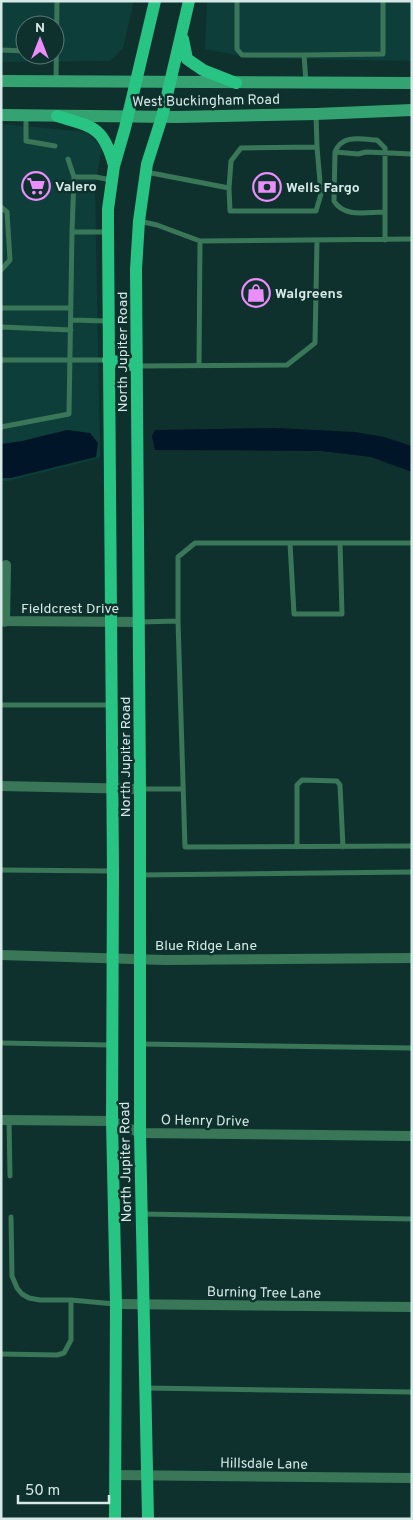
<svg xmlns="http://www.w3.org/2000/svg" width="413" height="1520" font-family="Overpass,sans-serif">
	<style>
		.built { fill: #0e3e3a; fill-rule: evenodd }
		.water { fill: #001527 }
		.lines { fill: none; stroke-linecap: round; stroke-linejoin: round }
		.lane { stroke: #397758; stroke-width: 5 }
		.street { stroke: #397758; stroke-width: 10 }
		.secondary { stroke: #35a371; stroke-width: 12 }
		.primary { stroke: #28c484; stroke-width: 12 }
		.labels { text-anchor: middle; stroke-width: 5; stroke-linejoin: round; paint-order: stroke }
		.street-label { font-size: 14px; fill: #d6e9e6; stroke: #0e312d }
		.poi-label { font-size: 14px; font-weight: bold; fill: #d6e9e6; stroke: #0e312d; text-anchor: start }
	</style>
	<rect width="100%" height="100%" fill="#0e312d"/>
	<path class="built" d="M1,1H134L123,48L110,61L1,62ZM25,25H55V55H25Z
		M207,1H412V61L250,58L205,49Z
		M1,124L86,132L102,147L95,187L100,458L8,481H1Z"/>
	<path class="water" d="M276,428L355,432L384,437L412,446V472L371,457L321,451L155,450L152,436L155,430Z
		M67,430L90,433L98,443L96,457L11,478H1V444L22,441Z"/>
	<g class="lines">
		<path class="lane" d="M237,1V49L242,55H304L306,82
			M1,50L25,51
			M304,55L383,54V1
			M56,81L57,1
			M26,116V141L55,146
			M335,152L358,154L366,152L412,154
			M68,159L74,177
			M146,172L229,188L231,161L241,148L317,147L316,114
			M229,188L230,211H316L321,194L317,147
			M1,207L7,212L10,260L1,270
			M384,212C367,212 344,218 334,201L335,152C342,134 361,139 377,140L385,148V240
			M139,221L157,225L200,241L412,239
			M72,232L74,177H96L111,180
			M1,308H71
			M71,320L107,321
			M1,327L71,330
			M1,360H108
			M137,366L287,365L315,343L317,240
			M199,366L200,241
			M1,427L69,414L72,232H107
			M290,543L294,614H342L340,543
			M412,543H195L178,557V621L185,847L412,846
			M140,622L178,621
			M1,705H111
			M141,789H183
			M297,847V785L302,780L337,781L340,785L343,847
			M1,870L113,871
			M140,875L412,872
			M1,1043L111,1045
			M140,1044L412,1048
			M9,1120L10,1176
			M142,1214L412,1219
			M11,1217L12,1276L17,1288L22,1294L29,1298L40,1300H71L115,1304
			M1,1354L57,1355L64,1353L71,1340V1300
			M145,1388L412,1392"/>
		<path class="street" d="M1,621L139,622
			M5,622L6,565
			M1,786L140,789
			M1,955L165,960L412,958
			M1,1120L112,1121L140,1133L412,1136
			M116,1304L412,1307
			M115,1475L412,1478"/>
		<path class="secondary" d="M1,81L412,83
			M1,115L177,117L316,114L412,110"/>
		<path class="primary" d="M183,39L187,59L203,70L236,83
			M57,116C93,127 103,126 114,165
			M108,360L137,366
			M115,1519L116,1304L112,1121L113,871L108,232V209L114,166L125,128L155,1
			M148,1519L140,1133V789L136,269L139,221L147,164L162,117L189,1"/>
	</g>
	<defs>
		<symbol id="supermarket-ring" viewBox="-11 -11 22 22"><circle r="9.5" fill="#0e312d" stroke="#eb8dfb" stroke-width="1.5"/><path d="M-6-5.5h2.5l.6 2H6L4.5 2H-2.5L-4.4-4H-6ZM-1.5 3.2a1.3 1.3 0 1 0 .1 0ZM3 3.2a1.3 1.3 0 1 0 .1 0Z" fill="#eb8dfb"/></symbol>
		<symbol id="bank-ring" viewBox="-11 -11 22 22"><circle r="9.5" fill="#0e312d" stroke="#eb8dfb" stroke-width="1.5"/><path d="M-6-4H6V4H-6ZM0-2.3a2.3 2.3 0 1 0 0 4.6a2.3 2.3 0 1 0 0-4.6Z" fill="#eb8dfb"/></symbol>
		<symbol id="shop-ring" viewBox="-11 -11 22 22"><circle r="9.5" fill="#0e312d" stroke="#eb8dfb" stroke-width="1.5"/><path d="M-5-2.5h2.3a2.7 3.5 0 0 1 5.4 0H5L5.5 6h-11ZM-1.5-2.5h3a1.5 2.3 0 0 0-3 0Z" fill="#eb8dfb"/></symbol>
	</defs>
	<g fill-rule="evenodd">
		<use href="#supermarket-ring" x="20" y="170" width="32" height="32"/>
		<use href="#bank-ring" x="251" y="171" width="32" height="32"/>
		<use href="#shop-ring" x="240" y="277" width="32" height="32"/>
	</g>
	<g class="labels">
		<g class="street-label">
			<text transform="translate(206 100) rotate(-1)" y="5">West Buckingham Road</text>
			<text transform="translate(122 352) rotate(-90)" y="5">North Jupiter Road</text>
			<text x="70" y="613">Fieldcrest Drive</text>
			<text transform="translate(125 757) rotate(-90)" y="5">North Jupiter Road</text>
			<text x="206" y="950">Blue Ridge Lane</text>
			<text transform="translate(205 1120) rotate(1)" y="5">O Henry Drive</text>
			<text transform="translate(125 1162) rotate(-91)" y="5">North Jupiter Road</text>
			<text transform="translate(264 1292) rotate(1)" y="5">Burning Tree Lane</text>
			<text transform="translate(264 1463) rotate(1)" y="5">Hillsdale Lane</text>
		</g>
		<g class="poi-label">
			<text x="55" y="191">Valero</text>
			<text x="286" y="192">Wells Fargo</text>
			<text x="275" y="298">Walgreens</text>
		</g>
	</g>
	<rect width="413" height="1520" fill="none" stroke="#d6e9e6" stroke-width="5"/>
	<g transform="translate(40 40)"><circle r="24" fill="#0e312d" stroke="#5e7b77"/>
	<path d="M0-4L9 19L0 12L-9 19Z" fill="#eb8dfb"/>
	<text y="-8" font-size="14" font-weight="bold" text-anchor="middle" fill="#d6e9e6">N</text>
	</g>
	<path d="M18 1495v8h91v-8" fill="none" stroke="#d6e9e6" stroke-width="2.5"/>
	<text x="25" y="1495" font-size="15" fill="#d6e9e6" stroke="#0e312d" stroke-width="4" paint-order="stroke">50 m</text>
</svg>
